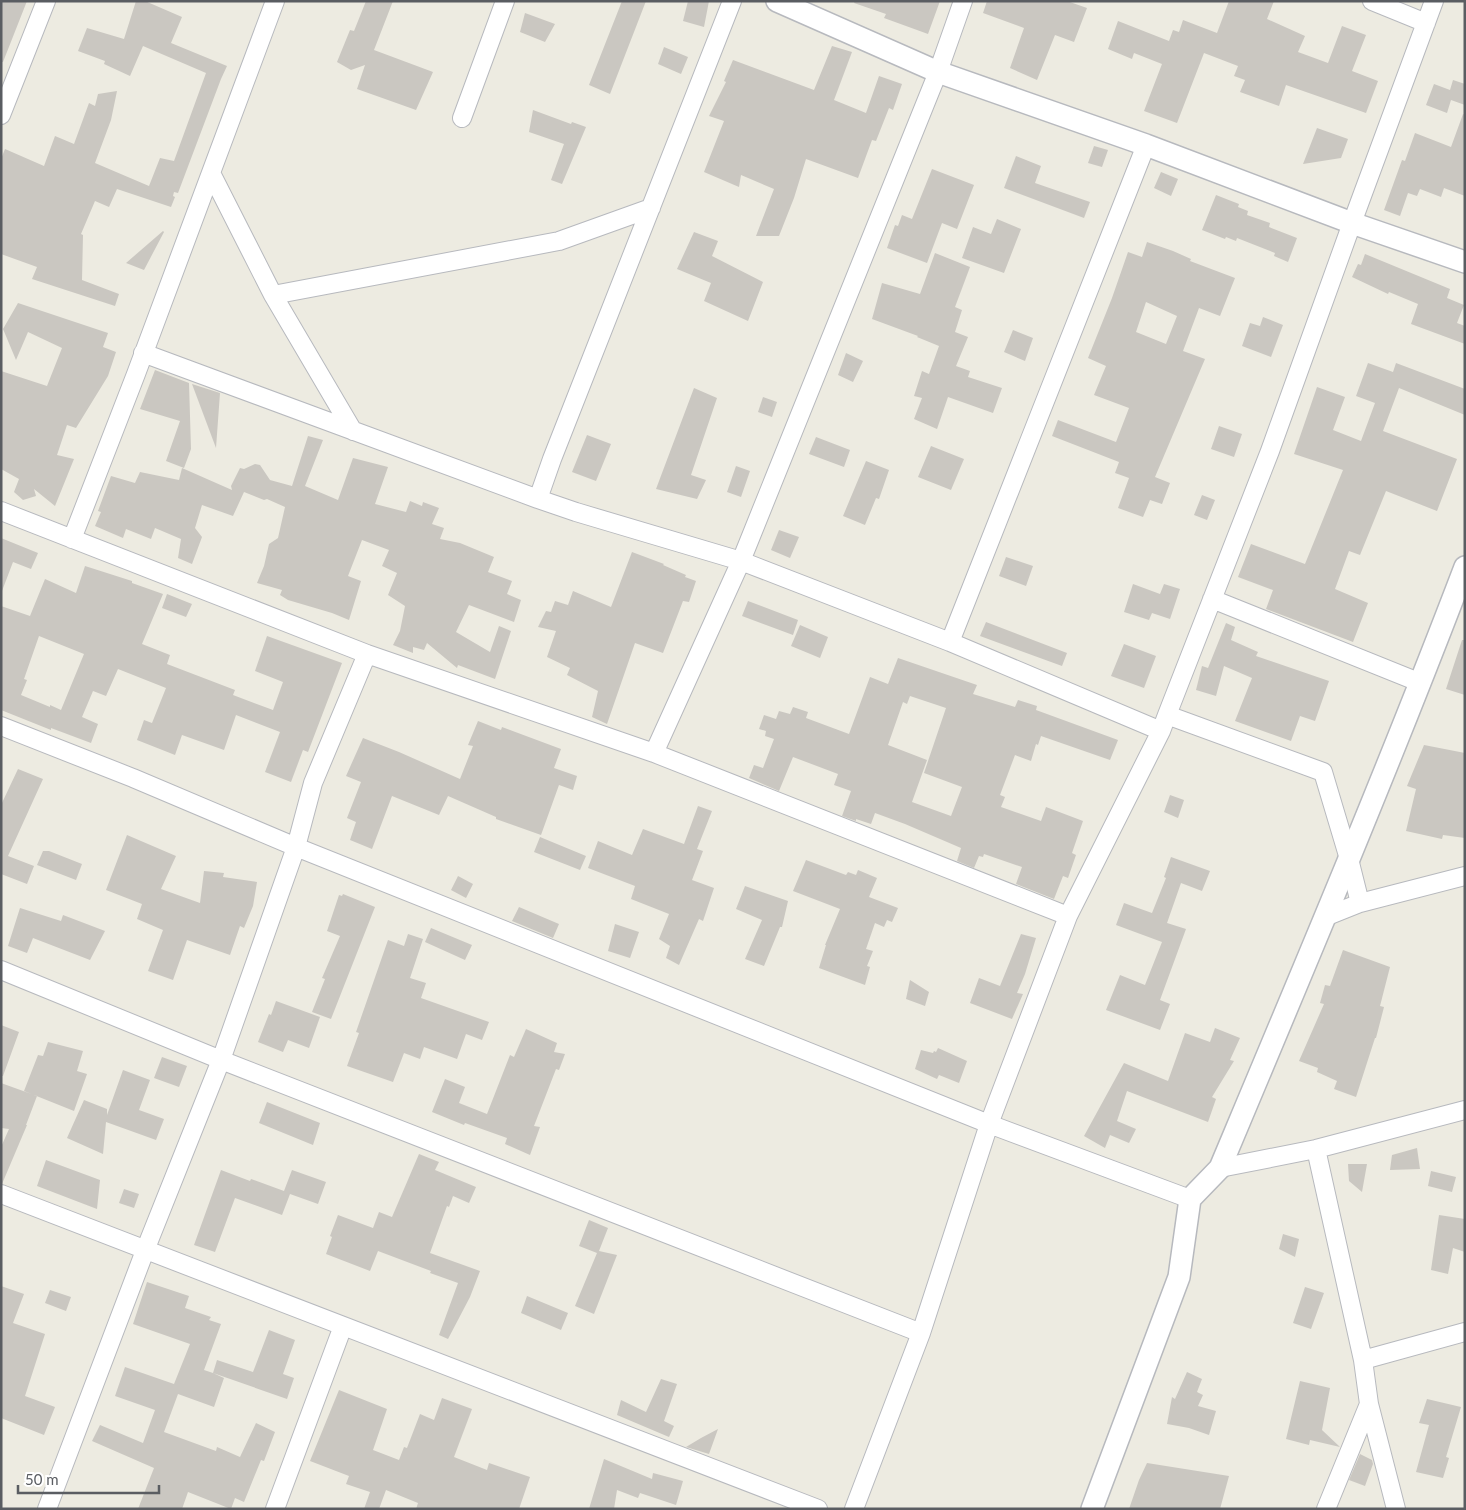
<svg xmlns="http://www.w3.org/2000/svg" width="1466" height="1510" font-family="Lato,sans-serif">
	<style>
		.building { fill: #cac7c1; fill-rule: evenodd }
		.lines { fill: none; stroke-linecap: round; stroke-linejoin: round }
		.minor-casing { stroke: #b7b9be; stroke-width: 20 }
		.tertiary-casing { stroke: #b7b9be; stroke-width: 24 }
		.minor { stroke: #fff; stroke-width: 18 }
		.tertiary { stroke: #fff; stroke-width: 21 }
	</style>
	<rect width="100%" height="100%" fill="#edebe1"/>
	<path class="building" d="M1,1H27L3,62H1Z
		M136,1H145L182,17L171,43L227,66L221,79L178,193L174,192L173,196L175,197L171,207L117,189L109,207L95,201L81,234L83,235L82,280L119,294L115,306L32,279L37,267L1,254V159L5,149L44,166L55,136L74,144L89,103L95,106L98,94L117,91L111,120L95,163L149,186L160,158L174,161L206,73L143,46L130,76L104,64L105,61L78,51L87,28L124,39Z
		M366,1H393L374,50L433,72L416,110L357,89L365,65L351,70L337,62L350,30L354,31Z
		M622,1H646L610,94L589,85Z
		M688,1H709L704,27L683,21Z
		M855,1H940L928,34L884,18L886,14L854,3Z
		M987,1H1067L1087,8L1074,42L1055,35L1037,80L1010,68L1024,28L983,13Z
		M1229,1H1274L1267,19L1305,36L1298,52L1328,63L1342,26L1366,35L1352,71L1378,81L1366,113L1286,85L1279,106L1240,92L1245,80L1234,76L1238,66L1204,53L1177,123L1144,111L1162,64L1134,53L1132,59L1108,49L1118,21L1169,41L1173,30L1179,32L1183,20L1217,33Z
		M525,13L555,24L545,42L520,32Z
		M832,46L852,52L834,100L866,113L879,76L902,84L893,110L889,108L876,141L872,140L858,178L806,159L794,198L779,236H756L774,189L741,175L739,187L704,172L724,121L709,116L726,82L724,81L733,60L814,90Z
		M664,47L688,57L681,74L658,64Z
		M1453,80L1465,84V105L1451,100L1447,113L1426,105L1434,84L1450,90Z
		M533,110L571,124L572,122L586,127L562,184L551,180L564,144L529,132Z
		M1463,114L1465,115V196L1444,188L1441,197L1420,189L1417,196L1408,193L1400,216L1384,210L1402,160L1405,161L1415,133L1451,147Z
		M1317,128L1348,139L1341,158L1303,164Z
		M1094,146L1108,150L1102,167L1088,163Z
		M1016,156L1041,166L1035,183L1090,202L1084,218L1004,188Z
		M932,169L974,185L957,229L942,223L927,263L887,248L895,225L898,226L902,215L912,219Z
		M1161,172L1178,179L1171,196L1154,188Z
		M1216,195L1239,204L1238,207L1248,211L1247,215L1270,223L1269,227L1297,238L1288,262L1274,256L1275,253L1237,238L1236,241L1226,237L1225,239L1202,230Z
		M997,219L1021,229L1004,273L962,258L973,227L991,234Z
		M163,231L164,232L144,270L126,263Z
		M694,232L718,241L712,256L763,282L748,321L704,301L711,283L677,269Z
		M1147,242L1173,251L1191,259L1190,261L1235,278L1220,316L1199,308L1183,351L1205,359L1155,477L1170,483L1162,504L1150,500L1143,517L1118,508L1129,478L1115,473L1119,462L1052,436L1058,420L1116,442L1129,408L1094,395L1106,366L1088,358L1112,298L1128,252L1142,257ZM1146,302L1177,316L1166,344L1136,332Z
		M935,253L970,267L955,307L962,310L955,332L968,337L956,366L970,371L968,377L1002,388L993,413L948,397L937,429L914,419L922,398L914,396L922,371L929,374L939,346L917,337L918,336L872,319L882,283L920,294Z
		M1365,254L1450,289L1447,298L1464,305L1457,323L1465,326V344L1411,324L1418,304L1389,292L1388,294L1352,277L1358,264L1361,265Z
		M18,303L108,333L103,347L116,352L108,376L76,428L67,425L57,455L74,459L55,506L34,489L36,496L23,500L14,492L19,479L1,469V371L47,386L62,348L28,332L16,360L3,329Z
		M1263,317L1283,325L1271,357L1242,346L1250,323L1260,326Z
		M1013,330L1033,338L1025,361L1004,352Z
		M846,353L863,361L853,382L838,375Z
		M1368,363L1393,372L1396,363L1465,389V415L1399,388L1383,431L1457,459L1437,511L1386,491L1360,555L1349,551L1335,589L1368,603L1353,642L1266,609L1273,590L1238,577L1251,544L1305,564L1343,470L1294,454L1317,387L1345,397L1333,430L1361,441L1375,403L1356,396Z
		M155,370L189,383L191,449L184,468L166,461L180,421L140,409Z
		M192,384L220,393L216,448Z
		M694,388L717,398L691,475L706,480L697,499L656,489Z
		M763,397L777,402L772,417L758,412Z
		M1219,426L1242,434L1234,457L1211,449Z
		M587,435L611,444L596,481L572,472Z
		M308,436L323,440L305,486L338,500L353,458L388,467L375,504L406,512L410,501L422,506L423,502L439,508L432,524L444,528L440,539L460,543L494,557L488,572L512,581L507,594L521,600L514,622L469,605L456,632L490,652L499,626L511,631L495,679L458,665L457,668L427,643L424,650L413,647V653L393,645L400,631L405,606L388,595L397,573L382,566L389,550L362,540L348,576L361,581L349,620L332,613L288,600L280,595L282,590L257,583L264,566L269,544L278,538L285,507L267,499L264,500L244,492L233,516L202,505L195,528L202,537L192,564L178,558L181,539L155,528L151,539L126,529L123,538L95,526L101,512L98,511L111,476L135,483L140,472L179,480L182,468L232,490L231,486L240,468L244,469L255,464L260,465L270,480L292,486Z
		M816,437L850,450L844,467L809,454Z
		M931,446L964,459L951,490L918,477Z
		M866,461L889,470L879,499L876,498L865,525L843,516Z
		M736,466L750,471L741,497L727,492Z
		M1202,495L1215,500L1207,520L1194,515Z
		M779,530L799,537L790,558L771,550Z
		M1,538L38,553L31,569L13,562L2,591Z
		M632,552L664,564L663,565L686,575L685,577L696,581L689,602L683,601L663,653L635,643L607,724L592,717L598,691L567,675L570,668L547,657L556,631L538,627L546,611L551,612L555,601L568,605L573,591L611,607Z
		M1006,557L1033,566L1026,586L999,576Z
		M85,566L132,581V583L163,594L142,644L170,655L167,664L235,690L233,695L273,710L283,682L255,671L267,636L342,663L308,752L303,750L291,782L265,772L280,732L236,715L224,750L182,735L175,755L137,740L144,720L152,723L166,688L118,669L106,696L93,691L82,717L98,724L91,743L51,728V730L1,710V606L30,616L45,579L76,593ZM39,636L84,654L61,710L50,705V707L21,695L27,680L24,679Z
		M1133,584L1160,594L1164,584L1180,589L1170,619L1152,613L1149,620L1124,612Z
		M167,594L192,604L186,617L162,608Z
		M748,601L798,620L793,635L742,616Z
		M986,622L1067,653L1062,666L980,636Z
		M1226,623L1235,627L1231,640L1258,652L1256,656L1329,681L1315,721L1300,716L1291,741L1235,721L1252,678L1224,666L1216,696L1196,690L1202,666L1208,668Z
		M800,625L828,637L820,658L791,646Z
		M1462,640H1465V695L1446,689Z
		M1124,644L1156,656L1144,688L1111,676Z
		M898,658L977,685L973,694L1015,707L1018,700L1037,706L1036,710L1118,740L1110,760L1041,736L1038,745L1036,744L1031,761L1015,755L1000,795L1005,797L1001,807L1041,821L1046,807L1083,821L1072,853L1076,855L1068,878L1063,876L1054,899L1016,884L1022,867L984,854L983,857L979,856L974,868L957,861L961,848L905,824L875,813L871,824L856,819V821L842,816L851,791L834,785L838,774L793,757L779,791L749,778L754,765L763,768L774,739L765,736L766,731L759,729L764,715L776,719L779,711L790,714L793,707L808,712L806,718L849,734L870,677L888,684ZM910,696L946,708L924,773L962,787L951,816L912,802L927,760L888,745L903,702L907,704Z
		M478,721L501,730L502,727L561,749L554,768L577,776L573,790L559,785L541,835L496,819V817L448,796L439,815L392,796L372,849L350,840L356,822L347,818L361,782L346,776L363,738L399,752L460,779L473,746L468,745Z
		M1424,745L1465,753V838L1443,835L1442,839L1406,831L1416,789L1407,786Z
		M18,769L43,779L8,856L34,866L27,884L1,874V805Z
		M1170,795L1184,800L1178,818L1164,812Z
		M698,806L712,811L697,849L703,851L692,880L714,888L703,921L699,919L679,965L666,958L670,946L659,939L669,914L631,899L635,886L588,868L598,841L632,855L643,829L684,844Z
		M127,835L176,856L161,889L200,903L204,871L224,873L223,877L257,882L253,906L244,928L240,926L230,955L187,940L173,980L148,971L163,930L137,919L142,904L106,890Z
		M540,837L586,856L580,870L534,852Z
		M43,851H49L82,864L76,880L37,865Z
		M1171,857L1210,871L1202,891L1181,883L1167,923L1186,929L1160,1000L1170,1004L1160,1030L1106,1010L1120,975L1145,985L1162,942L1116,925L1124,903L1152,913L1166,878L1164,877Z
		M806,860L846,875L848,872L856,875L858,870L877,878L869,897L898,908L892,922L887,920L884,927L875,923L866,949L873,951L867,966L870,967L865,985L819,968L826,945H825L840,909L793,891Z
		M458,876L473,884L466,898L451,890Z
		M745,886L788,901L782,927H780L764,966L745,959L762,920L736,909Z
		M343,894L375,907L331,1019L312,1012L325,979L322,978L340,936L327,931L339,895L342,896Z
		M519,907L559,924L553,938L512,921Z
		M20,908L61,921L63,915L105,931L90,960L33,938L27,953L8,946Z
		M615,924L639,932L630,958L608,951Z
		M431,928L472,945L465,960L425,942Z
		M408,934L423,939L410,978L426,983L421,998L489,1022L482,1040L466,1034L457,1059L424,1047L420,1059L404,1053L393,1082L347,1066L359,1033L356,1032L388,940L404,946Z
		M1021,934L1036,938L1025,974L1017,993L1023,994L1012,1019L970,1003L979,978L1000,986Z
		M1343,950L1390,967L1380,1006L1384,1007L1376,1038H1375L1356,1097L1334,1089L1337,1081L1317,1072L1318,1068L1299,1061L1324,1004L1320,1003L1325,985L1330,986Z
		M910,980L929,992L925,1006L906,999Z
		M276,1001L320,1017L309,1048L288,1040L283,1052L258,1042L269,1014L271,1015Z
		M1,1025L19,1032L3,1076H1Z
		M1215,1028L1240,1038L1230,1060L1234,1061L1212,1097L1216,1099L1208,1122L1127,1091L1117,1121L1136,1129L1129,1143L1110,1135L1105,1148L1084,1136L1124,1063L1168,1081L1185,1033L1210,1042Z
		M526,1029L557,1043L554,1052L565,1054L559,1070L556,1069L534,1126L540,1127L530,1155L505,1144L507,1138L465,1123L464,1125L432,1112L445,1079L465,1087L459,1103L487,1114L510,1055L514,1057Z
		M48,1042L83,1051L77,1071L87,1074L74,1111L24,1091L38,1055L43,1056Z
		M938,1048L967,1061L959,1083L939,1075L937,1079L915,1069L921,1050L933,1053L934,1051L936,1052Z
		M162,1057L187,1066L179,1087L154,1078Z
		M123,1070L150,1080L139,1110L164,1119L156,1140L106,1122L103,1154L67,1138L84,1100L107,1109V1115Z
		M1,1083L37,1096L26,1125H27L2,1184L1,1147L9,1129L1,1128Z
		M267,1102L320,1123L313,1145L259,1123Z
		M1417,1148L1420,1169L1390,1170L1392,1155Z
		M419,1154L439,1162L435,1170L476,1187L469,1203L453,1196L449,1207L447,1206L430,1253L480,1271L470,1297L448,1339L439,1335L458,1283L430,1273L431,1271L378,1251L370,1271L326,1254L332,1237L330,1236L338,1215L373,1228L379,1212L392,1217Z
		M46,1160L100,1180L97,1209L37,1186Z
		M1348,1164H1367L1362,1192L1349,1181Z
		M221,1170L250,1181L251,1179L284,1191L292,1170L326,1182L318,1204L290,1194L282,1215L235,1198L215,1252L194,1245Z
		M1431,1171L1456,1177L1452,1192L1428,1186Z
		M124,1189L139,1194L134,1208L119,1203Z
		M1439,1215L1465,1219V1252L1453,1248L1448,1274L1431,1270Z
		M589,1220L608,1228L599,1251L617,1255L594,1314L575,1306L597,1253L579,1246Z
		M1283,1234L1299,1239L1295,1257L1279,1249Z
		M147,1282L189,1296L185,1308L211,1317L209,1320L221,1324L204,1370L213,1373L217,1360L253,1372L269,1330L295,1340L283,1374L294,1378L287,1399L213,1373L224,1378L214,1407L178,1394L164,1432L216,1451L217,1447L240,1457L256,1423L275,1432L264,1461L261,1460L244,1502L235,1498L231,1509L188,1492L182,1509H138L154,1468L92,1441L100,1425L143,1443L155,1410L115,1396L125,1367L174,1384L190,1344L133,1324Z
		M1,1286L24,1294L13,1323L45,1334L25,1396L55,1407L44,1435L1,1418Z
		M1305,1287L1324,1293L1311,1329L1293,1323Z
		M50,1290L71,1297L66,1311L45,1303Z
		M527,1296L568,1313L561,1330L521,1313Z
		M1187,1372L1202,1379L1197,1392L1203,1395L1198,1406L1216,1411L1209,1435L1189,1428L1167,1424L1172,1397L1175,1399Z
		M661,1379L677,1384L664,1421L674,1426L669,1437L617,1415L621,1400L646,1412Z
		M1300,1381L1330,1388L1322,1430L1340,1447L1310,1440L1309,1445L1286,1439Z
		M339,1390L387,1409L373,1450L399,1460L404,1447L407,1448L420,1414L434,1420L442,1398L472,1409L454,1457L487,1470L489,1463L530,1477L519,1509H416L418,1503L386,1490L379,1509H364L370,1492L346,1484L349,1476L310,1461Z
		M1427,1399L1461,1407L1446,1457L1449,1458L1443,1478L1416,1472L1429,1425L1419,1423Z
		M718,1429L709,1454L686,1447L701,1438Z
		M1360,1454L1372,1460L1373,1464L1365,1486L1349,1480Z
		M604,1459L652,1479L653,1473L683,1481L676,1505L640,1493L638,1498L617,1490L614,1509H589Z
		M1147,1463L1229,1476L1220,1509H1129L1139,1480Z"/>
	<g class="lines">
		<defs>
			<path id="minor" d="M1372,1L1426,23
				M1,115L46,1
				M462,118L505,1
				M211,173L273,295L353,431
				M273,295L559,241L651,208
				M143,353L538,499L576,512L741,561L950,642L1161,731
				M538,499L552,459L732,1
				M1,511L367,654L654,753L1068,916
				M72,539L136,374L275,1
				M1212,599L1421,683
				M950,642L1146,145
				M1167,715L1323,772L1349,859L1360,903
				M1,726L133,778L296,847L989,1124L1190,1199
				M654,753L741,561L938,72L963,1
				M1325,917L1360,903L1465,876
				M1,970L221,1060L921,1333
				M1316,1149L1363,1360L1369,1404L1396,1509
				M1220,1168L1316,1149L1465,1110
				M1,1194L818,1509
				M1363,1360L1465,1332
				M47,1509L146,1248L221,1060L296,847L313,783L367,654
				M275,1509L343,1326
				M854,1509L921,1333L989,1124L1068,916L1161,731L1167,715L1270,451L1352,223L1434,1
				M1326,1509L1369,1404"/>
			<path id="tertiary" d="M777,1L938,72L1146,145L1352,223L1465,262
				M1092,1509L1179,1277L1190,1199L1220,1168C1304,968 1388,769 1465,567"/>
		</defs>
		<use href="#minor" class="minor-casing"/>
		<use href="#tertiary" class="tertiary-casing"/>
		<use href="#minor" class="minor"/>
		<use href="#tertiary" class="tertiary"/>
	</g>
	<rect width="1466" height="1510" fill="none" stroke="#5a5d62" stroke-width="5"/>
	<path d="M18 1485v8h141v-8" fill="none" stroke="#5a5d62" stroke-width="2.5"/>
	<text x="25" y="1485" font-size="15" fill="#5a5d62" stroke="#ffffff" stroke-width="4" paint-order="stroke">50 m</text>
</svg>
